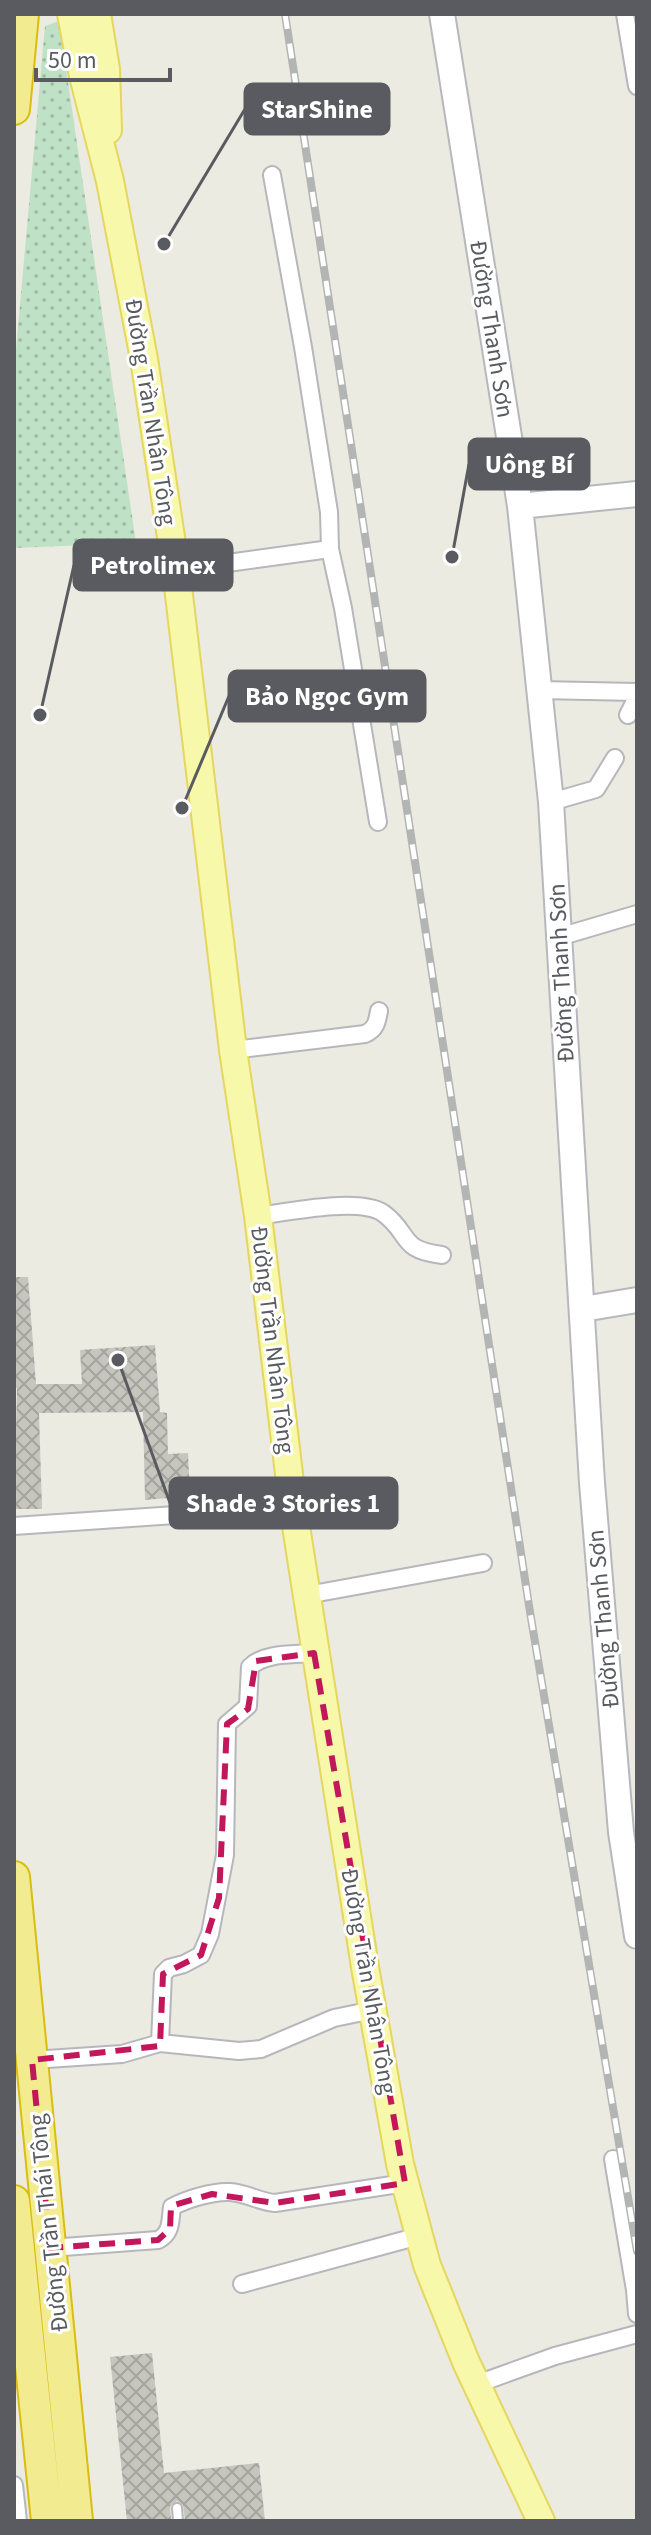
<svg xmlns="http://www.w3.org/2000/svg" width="651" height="2535" font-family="'Source Sans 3',sans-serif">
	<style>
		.park { fill: url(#park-dots) }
		.building { fill: url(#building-cross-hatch) }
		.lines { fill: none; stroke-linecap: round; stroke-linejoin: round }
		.lane-casing { stroke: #b6b7bc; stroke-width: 12 }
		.street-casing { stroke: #b6b7bc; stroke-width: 20 }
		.secondary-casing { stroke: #b7b8be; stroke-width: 28 }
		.primary-casing { stroke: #e5d660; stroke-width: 30 }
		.highway-casing { stroke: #d9bd12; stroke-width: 34 }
		.lane { stroke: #fff; stroke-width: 8 }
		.street { stroke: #fff; stroke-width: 16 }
		.secondary { stroke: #fff; stroke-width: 24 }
		.primary { stroke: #f7f8a9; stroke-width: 26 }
		.highway { stroke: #f3eb8f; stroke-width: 30 }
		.rail-casing { stroke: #b3b4b4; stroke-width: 8 }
		.rail { stroke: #fff; stroke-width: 5; stroke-dasharray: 15; stroke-linecap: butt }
		.marked { fill: none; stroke: #c2185b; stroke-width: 6; stroke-dasharray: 16 10; stroke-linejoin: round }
		.labels { text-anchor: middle; stroke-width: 6; stroke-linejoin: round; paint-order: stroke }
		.street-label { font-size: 24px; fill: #595b60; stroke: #fff }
		.leader { fill: none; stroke: #595b60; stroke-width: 3 }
		.callout-dot { fill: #595b60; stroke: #fff; stroke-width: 3 }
		.callout { fill: #595b60; stroke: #595b60; stroke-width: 3 }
		.callout-label { font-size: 26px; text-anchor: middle; font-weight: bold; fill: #fff }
	</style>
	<defs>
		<pattern id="park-dots" width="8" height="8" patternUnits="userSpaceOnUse" patternTransform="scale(2)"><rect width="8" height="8" fill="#bfe1c5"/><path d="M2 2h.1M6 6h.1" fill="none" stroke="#9eb9a3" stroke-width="1.8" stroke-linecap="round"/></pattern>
		<pattern id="building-cross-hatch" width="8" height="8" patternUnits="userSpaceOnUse" patternTransform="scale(2)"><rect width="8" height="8" fill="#c6c5be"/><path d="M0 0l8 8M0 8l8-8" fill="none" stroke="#a4a39e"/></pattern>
	</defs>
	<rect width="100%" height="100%" fill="#ebebe1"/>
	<path class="park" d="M59,21L136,543L14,548V372L45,26Z"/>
	<path class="building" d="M14,1277H28L36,1384H82L80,1350L155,1345L160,1412L167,1413L168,1454L188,1453L190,1496L145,1500L143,1412L39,1413L42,1509H14L17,1388H14Z
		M152,2353L164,2473L259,2463L265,2521H185L183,2505L177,2501L170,2506L171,2521H127L110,2357Z"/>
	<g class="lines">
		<defs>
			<path id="lane" d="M177,2508L178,2521"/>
			<path id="street" d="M625,14L637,86
				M330,549L343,608L378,822
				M176,570L330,549L329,512L303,347L272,175
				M538,690L637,692
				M628,715L637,697
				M551,802L596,789L615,758
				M559,937L637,914
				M233,1050L365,1034C376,1029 377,1022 379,1011
				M258,1216C287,1212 359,1197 383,1213C411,1233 398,1250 442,1255
				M14,1526L293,1507
				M307,1595L483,1563
				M160,2043L163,1974L169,1968L184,1964L201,1955L210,1934L225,1855L227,1724L248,1706L250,1667C265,1652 295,1655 314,1653
				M32,2060L122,2054L160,2043L239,2051L261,2049L334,2018L373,2010
				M613,2159L635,2290L637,2314
				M50,2248L158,2240C172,2233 170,2221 172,2207C187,2199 213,2191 230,2192C246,2193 260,2202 275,2203L405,2183
				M242,2284L419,2236
				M477,2384L555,2356L637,2334
				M14,2485L18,2521"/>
			<path id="secondary" d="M442,14L520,506L551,802L592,1483L621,1832L637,1936
				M520,506L637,494
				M583,1309L637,1300"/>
			<path id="primary" d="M71,14L83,76L110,181L144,359L176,570L233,1050L258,1216L293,1507L365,1967L400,2164L427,2265L466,2362L541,2521
				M97,14L106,69L108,130"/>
			<path id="highway" d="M14,109L23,14
				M14,1877L77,2521
				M14,2201L47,2521"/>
		</defs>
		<use href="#lane" class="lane-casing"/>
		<use href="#street" class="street-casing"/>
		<use href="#secondary" class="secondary-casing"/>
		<use href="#primary" class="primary-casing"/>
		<use href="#highway" class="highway-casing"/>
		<use href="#lane" class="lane"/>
		<use href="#street" class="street"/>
		<use href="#secondary" class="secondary"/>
		<use href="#primary" class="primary"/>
		<use href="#highway" class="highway"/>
		<defs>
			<path id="rail" d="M285,14L530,1612L637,2251"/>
		</defs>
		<use href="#rail" class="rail-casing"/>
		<use href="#rail" class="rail"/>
	</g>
	<path class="marked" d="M314,1653L405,2183L275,2203L212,2194L171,2206L170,2229L158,2240L50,2248L32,2060L160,2046L163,1974L201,1955L219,1898L227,1724L248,1709L256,1661Z"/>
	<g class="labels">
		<g class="street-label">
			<text transform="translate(492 329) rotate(81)" y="8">Đường Thanh Sơn</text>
			<text transform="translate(151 412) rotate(81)" y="8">Đường Trần Nhân Tông</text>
			<text transform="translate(561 973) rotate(-93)" y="8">Đường Thanh Sơn</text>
			<text transform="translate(273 1340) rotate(83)" y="8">Đường Trần Nhân Tông</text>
			<text transform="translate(603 1619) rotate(-95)" y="8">Đường Thanh Sơn</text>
			<text transform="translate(369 1981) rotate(80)" y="8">Đường Trần Nhân Tông</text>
			<text transform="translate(48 2223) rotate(-96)" y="8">Đường Trần Thái Tông</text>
		</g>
	</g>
	<path class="leader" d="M164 244L245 109M452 557L469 464M40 715L74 565M182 808L229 696M118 1360L170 1503"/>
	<g class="callout-dot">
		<circle cx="164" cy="244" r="8"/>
		<circle cx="452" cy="557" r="8"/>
		<circle cx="40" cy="715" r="8"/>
		<circle cx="182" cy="808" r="8"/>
		<circle cx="118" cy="1360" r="8"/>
	</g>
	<g class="callout">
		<rect x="245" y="84" width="144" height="50" rx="8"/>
		<rect x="469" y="439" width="120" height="50" rx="8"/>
		<rect x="74" y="540" width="158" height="50" rx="8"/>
		<rect x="229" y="671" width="196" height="50" rx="8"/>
		<rect x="170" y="1478" width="227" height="50" rx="8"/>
	</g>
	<g class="callout-label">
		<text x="317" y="118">StarShine</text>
		<text x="529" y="473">Uông Bí</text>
		<text x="153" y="574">Petrolimex</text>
		<text x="327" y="705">Bảo Ngọc Gym</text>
		<text x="283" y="1512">Shade 3 Stories 1</text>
	</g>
	<rect width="651" height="2535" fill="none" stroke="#595b60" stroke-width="32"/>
	<path d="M36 68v12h134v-12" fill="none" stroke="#595b60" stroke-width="4"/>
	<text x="48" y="68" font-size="24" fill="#595b60" stroke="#ffffff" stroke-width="6" paint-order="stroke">50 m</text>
</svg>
